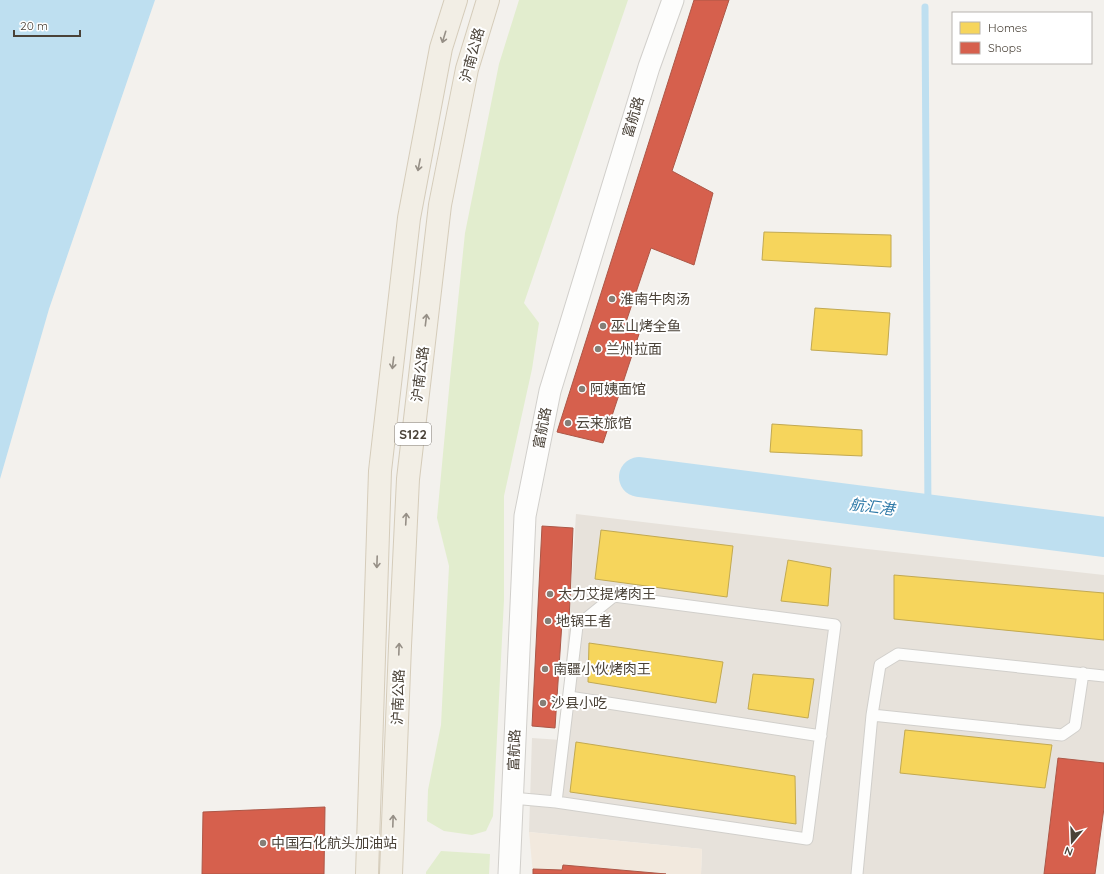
<svg xmlns="http://www.w3.org/2000/svg" width="1104" height="874" font-family="Quicksand,'Noto Sans SC',sans-serif">
	<style>
		.residential { fill: #e7e2db }
		.commercial { fill: #f2e9de }
		.green { fill: #e2edce }
		.water { fill: #bedff0 }
		.homes { fill: #f6d55c; stroke: #c2a951 }
		.shops { fill: #d6604d; stroke: #ac5747 }
		.lines { fill: none; stroke-linecap: round; stroke-linejoin: round }
		.stream { stroke: #bedff0; stroke-width: 7 }
		.river { stroke: #bedff0; stroke-width: 40 }
		.lane-casing { stroke: #d1cfcb; stroke-width: 13 }
		.street-casing { stroke: #d1cfcb; stroke-width: 23 }
		.primary-casing { stroke: #d5ccba; stroke-width: 24 }
		.lane { stroke: #fdfdfc; stroke-width: 11 }
		.street { stroke: #fdfdfc; stroke-width: 21 }
		.primary { stroke: #f2eee5; stroke-width: 22 }
		.oneway { stroke: #968f86 }
		.poi-dot { fill: #857f77; stroke: #fff; stroke-width: 1.5 }
		.labels { text-anchor: middle; stroke-width: 4; stroke-linejoin: round; paint-order: stroke }
		.shield { fill: #fff; stroke: #807b74; stroke-width: 1 }
		.shield-label { font-size: 13px; font-weight: bold; fill: #4a4238 }
		.street-label { font-size: 14px; fill: #4a4238; stroke: #fff }
		.poi-label { font-size: 14px; fill: #4a4238; stroke: #fff; text-anchor: start }
		.water-label { font-size: 15px; font-style: italic; fill: #2c78a7; stroke: #fff }
	</style>
	<rect width="100%" height="100%" fill="#f3f1ed"/>
	<path class="residential" d="M576,514L867,549L1104,575V789L1094,874H701L702,849L529,832L532,738L561,740Z"/>
	<path class="commercial" d="M529,832L702,849L701,874H533Z"/>
	<path class="green" d="M519,0H628L524,303L539,323L532,369L504,496V600L493,816L486,831L472,835L444,831L427,821L428,790L441,725L449,566L437,518L450,379L465,233L499,64Z
		M441,851L490,854L489,874H426V872Z"/>
	<path class="water" d="M0,0H155L49,309L0,479Z"/>
	<path class="homes" d="M764,232L891,235V267L762,260Z
		M815,308L890,313L887,355L811,350Z
		M772,424L862,430V456L770,452Z
		M601,530L733,546L727,597L595,579Z
		M788,560L831,568L828,606L781,601Z
		M894,575L1104,593V640L894,619Z
		M589,643L723,662L716,703L588,682Z
		M753,674L814,679L808,718L748,709Z
		M905,730L1052,745L1045,788L900,773Z
		M576,742L795,776L796,824L570,792Z"/>
	<path class="shops" d="M694,0H729L672,171L713,193L694,265L651,248L625,325L640,331L603,443L557,432Z
		M542,526L573,528L569,621L562,622L555,728L532,726Z
		M1058,758L1104,763V808L1095,874H1044Z
		M325,807L324,874H202L203,812Z
		M563,865L666,874H533V869L562,870Z"/>
	<g class="lines">
		<path class="stream" d="M925,7L928,514"/>
		<path class="river" d="M639,477L1104,537"/>
		<defs>
			<path id="lane" d="M569,697L821,736
				M872,715L1062,735L1075,726L1083,673
				M512,798L556,802L807,839L835,625L614,596L577,626L556,802
				M857,874L872,715L880,665L898,654L1104,676"/>
			<path id="street" d="M509,874L525,516L550,391L649,67L673,0"/>
			<path id="primary" d="M367,874L380,471L409,218L441,48L456,0
				M391,874L400,646L408,479L440,205L467,69L488,0"/>
		</defs>
		<use href="#lane" class="lane-casing"/>
		<use href="#street" class="street-casing"/>
		<use href="#primary" class="primary-casing"/>
		<use href="#lane" class="lane"/>
		<use href="#street" class="street"/>
		<use href="#primary" class="primary"/>
	</g>
	<defs><path id="oneway-shaft" d="M-6 0H5M1.5-3L5.5 0L1.5 3" fill="none" stroke-width="1.6" stroke-linecap="round" stroke-linejoin="round"/></defs>
	<g class="oneway">
		<use href="#oneway-shaft" transform="translate(444 37) rotate(107)"/>
		<use href="#oneway-shaft" transform="translate(419 165) rotate(101)"/>
		<use href="#oneway-shaft" transform="translate(426 320) rotate(-83)"/>
		<use href="#oneway-shaft" transform="translate(393 363) rotate(97)"/>
		<use href="#oneway-shaft" transform="translate(406 519) rotate(-87)"/>
		<use href="#oneway-shaft" transform="translate(377 562) rotate(92)"/>
		<use href="#oneway-shaft" transform="translate(399 649) rotate(-88)"/>
		<use href="#oneway-shaft" transform="translate(393 821) rotate(-88)"/>
	</g>
	<g class="poi-dot">
		<circle cx="612" cy="299" r="4"/>
		<circle cx="603" cy="326" r="4"/>
		<circle cx="598" cy="349" r="4"/>
		<circle cx="582" cy="389" r="4"/>
		<circle cx="568" cy="423" r="4"/>
		<circle cx="550" cy="594" r="4"/>
		<circle cx="548" cy="621" r="4"/>
		<circle cx="545" cy="669" r="4"/>
		<circle cx="543" cy="703" r="4"/>
		<circle cx="263" cy="843" r="4"/>
	</g>
	<g class="labels">
		<rect class="shield" x="395" y="423" width="36" height="22" rx="3"/>
		<g class="shield-label">
			<text x="413" y="439">S122</text>
		</g>
		<g class="street-label">
			<text transform="translate(472 55) rotate(-75)" y="5">沪南公路</text>
			<text transform="translate(633 117) rotate(-73)" y="5">富航路</text>
			<text transform="translate(420 374) rotate(-83)" y="5">沪南公路</text>
			<text transform="translate(542 428) rotate(-79)" y="5">富航路</text>
			<text transform="translate(398 697) rotate(-88)" y="5">沪南公路</text>
			<text transform="translate(514 750) rotate(-88)" y="5">富航路</text>
		</g>
		<g class="poi-label">
			<text x="620" y="304">淮南牛肉汤</text>
			<text x="611" y="331">巫山烤全鱼</text>
			<text x="606" y="354">兰州拉面</text>
			<text x="590" y="394">阿姨面馆</text>
			<text x="576" y="428">云来旅馆</text>
			<text x="558" y="599">太力艾提烤肉王</text>
			<text x="556" y="626">地锅王者</text>
			<text x="553" y="674">南疆小伙烤肉王</text>
			<text x="551" y="708">沙县小吃</text>
			<text x="271" y="848">中国石化航头加油站</text>
		</g>
		<g class="water-label">
			<text transform="translate(872 507) rotate(7)" y="5">航汇港</text>
		</g>
	</g>
	<rect x="952" y="12" width="140" height="52" fill="#ffffff" stroke="#b7b3af"/>
	<rect x="960" y="22" width="20" height="12" fill="#f6d55c" stroke="#b7b3af"/>
	<text x="988" y="32" font-size="12" fill="#4a4238">Homes</text>
	<rect x="960" y="42" width="20" height="12" fill="#d6604d" stroke="#b7b3af"/>
	<text x="988" y="52" font-size="12" fill="#4a4238">Shops</text>
	<g transform="translate(1072 842) rotate(199)" stroke="#ffffff" stroke-width="3" paint-order="stroke">
	<path d="M0-3L7 15L0 10L-7 15Z" fill="#4a4238"/>
	<text y="-6" font-size="11" font-weight="bold" text-anchor="middle" fill="#4a4238">N</text>
	</g>
	<path d="M14 30v6h66v-6" fill="none" stroke="#4a4238" stroke-width="2"/>
	<text x="20" y="30" font-size="12" fill="#4a4238" stroke="#ffffff" stroke-width="3" paint-order="stroke">20 m</text>
</svg>
